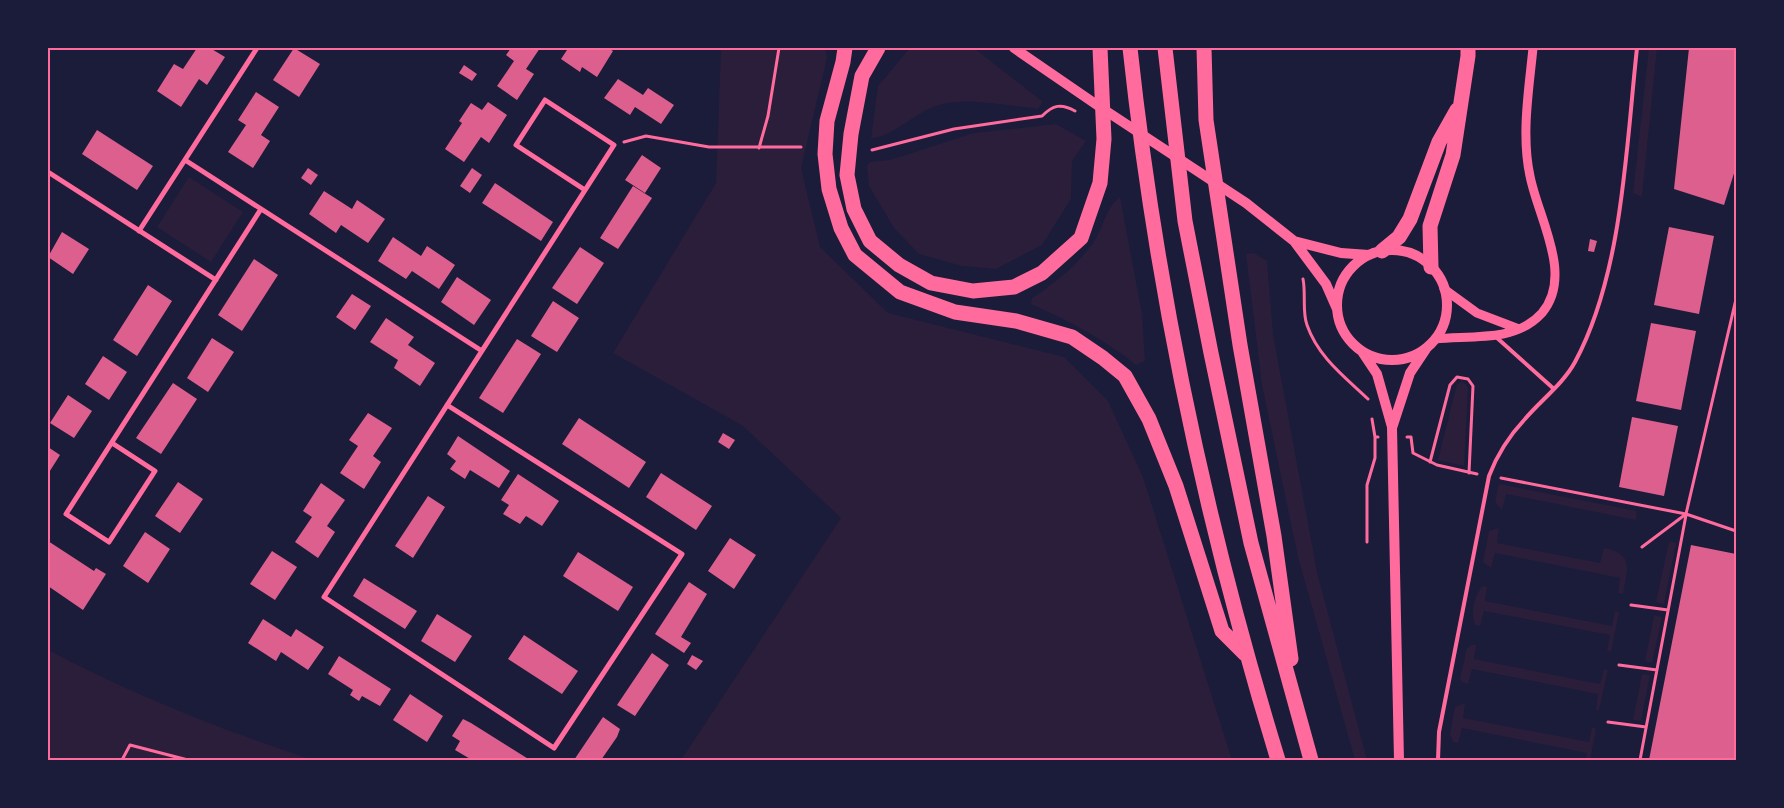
<svg xmlns="http://www.w3.org/2000/svg" width="1784" height="808" font-family="Figtree,sans-serif">
	<style>
		.green { fill: #2a1e3b }
		.building { fill: #dd5f8e }
		.lines { fill: none; stroke-linecap: round; stroke-linejoin: round }
		.path { stroke: #ff6b9d; stroke-width: 3 }
		.service { stroke: #ff6b9d; stroke-width: 4 }
		.minor { stroke: #ff6b9d; stroke-width: 5 }
		.tertiary { stroke: #ff6b9d; stroke-width: 9 }
		.secondary { stroke: #ff6b9d; stroke-width: 10 }
		.motorway { stroke: #ff6b9d; stroke-width: 15 }
		.neatline { fill: none; stroke: #ff6b9d; stroke-width: 2 }
	</style>
	<rect width="100%" height="100%" fill="#1b1b3a"/>
	<path class="green" d="M721,48H825L827,58L801,168L820,247L888,313L1064,357L1108,401L1143,477L1232,760H681L841,518L743,426L613,353L716,183Z
		M910,48H974L1043,102L1038,109C1012,106 964,97 939,105C916,111 892,138 871,138L878,86Z
		M1649,48H1657L1642,197L1633,193Z
		M1056,124L1086,141L1072,161L1071,199L1042,245L996,269L962,266L919,254L894,228L869,186L867,165L870,162L890,160L974,133Z
		M189,177L243,212L211,262L157,227Z
		M1120,197L1142,314L1145,361L1136,365C1104,339 1069,321 1031,304L1032,298C1054,284 1080,263 1095,240C1104,225 1106,208 1120,197Z
		M1254,253L1267,261L1273,334L1317,572L1367,760H1355L1298,557L1262,385L1246,254Z
		M1462,382L1466,384L1468,389L1464,466L1438,460L1457,384Z
		M1499,484L1637,511L1636,520L1506,494L1502,510L1495,502Z
		M1499,528L1497,543L1600,563L1604,548C1635,554 1627,569 1623,594L1618,593L1620,578L1495,553L1491,568L1483,562L1489,531Z
		M1669,541L1676,543L1664,604L1656,602Z
		M1483,586L1487,587L1485,601L1612,626L1615,611L1619,612L1611,652L1607,651L1610,635L1484,611L1480,626L1476,625C1469,617 1475,592 1483,586Z
		M1654,615L1662,617L1652,663L1645,661Z
		M1472,645H1476L1474,659L1600,684L1604,669L1608,670L1599,710H1596L1598,694L1472,669L1468,684L1462,682L1460,678L1467,648Z
		M48,650C132,694 223,731 313,760H48Z
		M1642,674L1650,675L1641,721L1633,720Z
		M1465,703L1463,718L1589,742L1592,727L1596,729L1590,760H1586L1587,753L1462,728L1458,743L1453,742L1450,734L1455,707Z"/>
	<path class="building" d="M197,48H210L225,57L207,85L199,79L181,107L157,91L174,64L183,69Z
		M294,48L320,64L299,97L273,80Z
		M511,48H540L526,69L534,74L517,100L497,86L514,61L506,55Z
		M563,48H608L613,51L597,77L582,67L580,72L561,59L567,50Z
		M1689,48H1736V167L1724,205L1674,189Z
		M464,65L477,74L472,81L459,73Z
		M618,79L643,95L648,88L674,105L661,124L635,107L630,115L604,98Z
		M256,92L279,107L261,135L270,141L253,168L228,152L246,125L238,120Z
		M488,102L507,115L489,143L481,137L464,162L445,149L462,123L459,121L471,103L482,110Z
		M97,130L153,166L137,190L82,154Z
		M642,155L661,168L645,193L625,180Z
		M308,168L318,175L311,185L301,178Z
		M472,168L482,175L470,193L460,186Z
		M495,183L553,222L541,241L482,203Z
		M633,186L652,198L618,249L600,238Z
		M324,191L352,209L357,200L385,219L368,243L341,225L336,233L309,214Z
		M1669,227L1714,236L1699,314L1654,305Z
		M62,232L89,249L73,274L48,257Z
		M393,237L421,256L427,246L455,265L439,289L412,271L406,279L378,261Z
		M1590,239L1597,241L1594,252L1588,251Z
		M580,247L604,263L577,304L552,288Z
		M254,259L278,275L242,331L218,315Z
		M457,277L491,300L474,325L441,302Z
		M148,285L172,301L137,356L113,340Z
		M352,294L371,306L355,330L336,317Z
		M553,301L579,318L557,352L531,336Z
		M386,318L414,337L408,345L435,363L420,386L394,368L398,360L370,342Z
		M1651,323L1696,331L1681,410L1636,401Z
		M212,338L234,352L208,392L187,378Z
		M517,339L541,354L503,413L479,398Z
		M103,356L127,372L109,400L85,384Z
		M173,383L197,399L161,454L136,438Z
		M68,395L92,411L74,438L50,423Z
		M368,413L392,428L373,456L381,462L364,489L340,473L358,446L349,440Z
		M1632,417L1678,426L1664,496L1619,487Z
		M579,418L646,462L629,488L562,444Z
		M723,433L735,440L729,449L718,442Z
		M458,436L510,471L499,488L470,470L465,479L450,469L456,461L447,454Z
		M48,447L60,455L48,474Z
		M661,473L712,506L696,530L646,497Z
		M518,474L559,501L542,526L526,516L520,524L503,514L509,505L501,500Z
		M178,482L203,499L180,533L155,516Z
		M321,483L345,500L327,526L335,532L318,558L295,542L312,517L303,511Z
		M428,496L445,507L413,558L395,546Z
		M145,532L170,549L148,583L123,566Z
		M730,538L756,555L734,589L708,571Z
		M48,541L94,571L96,568L106,574L83,610L48,586Z
		M1691,545L1736,554V760H1649Z
		M272,551L297,567L275,600L250,584Z
		M578,552L633,587L618,611L563,576Z
		M364,578L417,611L405,629L353,596Z
		M689,582L707,594L681,637L691,643L684,653L655,634Z
		M437,614L472,636L455,662L421,641Z
		M263,619L291,637L296,629L324,647L308,670L281,652L276,661L248,643Z
		M524,635L578,671L562,694L508,659Z
		M652,653L669,665L635,716L617,705Z
		M692,655L703,661L696,670L687,664Z
		M339,656L391,689L380,706L362,696L359,701L350,695L353,690L328,674Z
		M410,694L443,716L427,742L393,720Z
		M603,717L620,729L617,737L601,760H574Z
		M463,719L471,723L530,760H472L455,750L460,741L452,736Z"/>
	<g class="lines">
		<path class="path" d="M624,142L646,136L709,147H801
			M759,148L768,116L779,48
			M872,150L954,129L1042,116C1053,105 1061,103 1075,111
			M1303,279C1306,293 1302,312 1307,325C1318,357 1345,377 1368,399
			M1372,419L1375,437H1378
			M1407,437H1411L1413,453L1437,465L1477,474
			M1430,462L1450,385L1457,377L1468,379L1473,386L1469,473
			M1501,478L1686,514L1736,531
			M1367,542V485L1375,458V437
			M1642,547L1686,514L1736,299
			M1631,605L1668,610
			M1619,665L1657,670
			M1608,722L1646,727
			M122,760L130,745L188,760
			M1640,760L1686,515"/>
		<path class="service" d="M1496,337L1554,389
			M1438,760L1439,732L1489,476C1497,455 1509,436 1525,419C1541,400 1563,384 1575,362C1623,273 1626,147 1637,48"/>
		<path class="minor" d="M185,160L482,351
			M48,172L216,280
			M139,231L257,48
			M447,405L682,554L554,748L324,597L614,145L545,100L516,145L585,190
			M112,443L155,471L109,542L66,514L261,209"/>
		<path class="tertiary" d="M1444,289L1477,313L1519,329
			M1435,339C1457,337 1481,338 1503,334C1518,331 1532,324 1542,313C1574,275 1538,218 1530,176C1521,135 1529,89 1533,48"/>
		<path class="secondary" d="M1014,48L1097,105L1246,203L1294,241L1326,284L1337,309
			M1294,241L1341,253L1369,255
			M1337 305a55 55 0 1 1 110 0a55 55 0 1 1-110 0Z
			M1363,353L1377,374L1392,427
			M1399,760L1392,428L1410,373L1426,349"/>
		<path class="motorway" d="M845,48L843,62L827,121L825,154L829,189L841,228L855,255L900,292L955,312L1016,321L1072,337L1103,358L1125,376L1149,419L1176,486L1222,631L1245,654
			M878,48L862,76L851,134L847,175L854,209L870,241L899,265L931,283L973,291L1014,287L1042,273L1081,238L1100,183L1104,139L1100,48
			M1130,48C1156,289 1207,529 1278,760
			M1165,48L1185,221L1211,353L1251,543L1311,760
			M1204,48L1206,120L1240,345L1274,536L1291,659
			M1382,251L1399,237L1410,219L1439,142L1457,110
			M1431,267L1430,226L1453,155L1468,56V48"/>
	</g>
	<rect width="1784" height="808" fill="none" stroke="#1b1b3a" stroke-width="98"/>
	<rect x="49" y="49" width="1686" height="710" class="neatline"/>
</svg>
